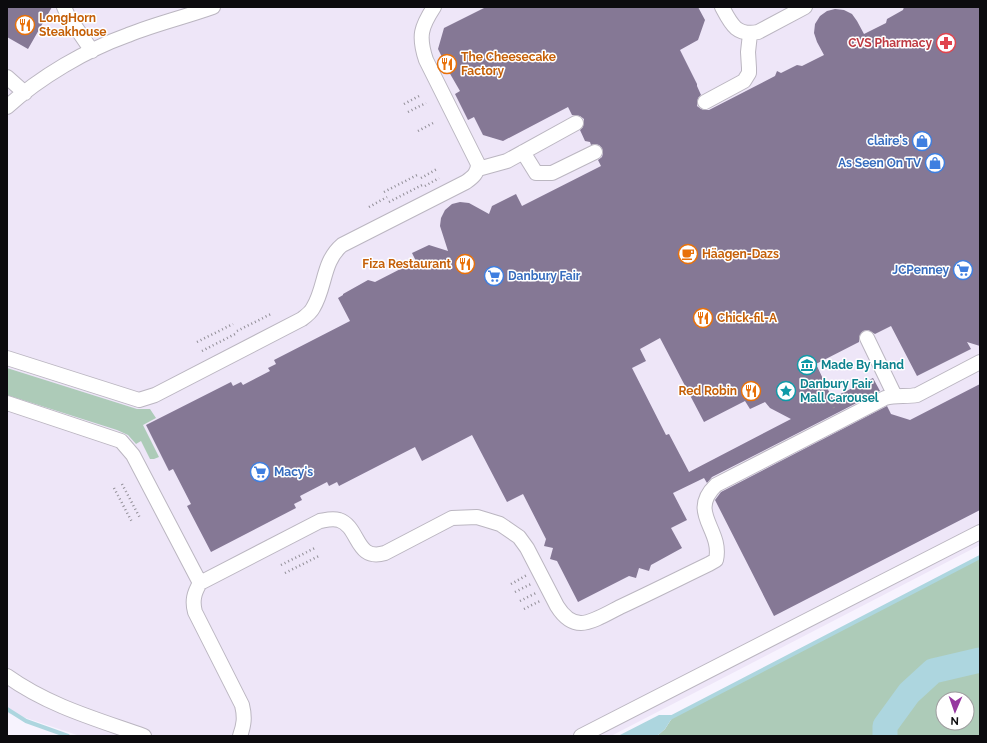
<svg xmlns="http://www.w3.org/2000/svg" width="987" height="743" font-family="Raleway,sans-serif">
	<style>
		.built { fill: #eee6f8 }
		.green { fill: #adcbb8; fill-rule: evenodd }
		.water { fill: #add6df }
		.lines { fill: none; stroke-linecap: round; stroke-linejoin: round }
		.stream { stroke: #add6df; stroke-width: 4 }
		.river { stroke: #add6df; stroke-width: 25 }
		.building { fill: #857895; fill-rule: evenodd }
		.minor-casing { stroke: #bbb6c1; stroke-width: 16 }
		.path { stroke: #918e96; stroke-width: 2.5; stroke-dasharray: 1 3; stroke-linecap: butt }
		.minor { stroke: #fff; stroke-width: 14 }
		.labels { text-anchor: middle; stroke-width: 3; stroke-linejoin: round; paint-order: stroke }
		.food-label { font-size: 12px; font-weight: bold; fill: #c56008; stroke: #fff; text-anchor: start }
		.health-label { font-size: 12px; font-weight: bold; fill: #be3a42; stroke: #fff; text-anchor: end }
		.shop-label { font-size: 12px; font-weight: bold; fill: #366cbe; stroke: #fff; text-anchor: end }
		.culture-label { font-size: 12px; font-weight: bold; fill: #0d838f; stroke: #fff; text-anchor: start }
	</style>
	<rect width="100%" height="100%" fill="#f7f3fe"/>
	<path class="built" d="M7,7H980V545L611,736H80L23,717L7,713Z"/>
	<path class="green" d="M7,368L137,409H150L156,418L143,425L159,457L154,459H150L141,441L136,444L128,435L117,430L7,395Z
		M980,557V736H657L665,729L674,715ZM943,699H967V723H943Z"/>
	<path class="water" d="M659,715H674L665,729L657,736H618Z"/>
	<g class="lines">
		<path class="stream" d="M7,709L26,721L68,736
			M670,718L980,557"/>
		<path class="river" d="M885,736V726L909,693L933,671L980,660"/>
	</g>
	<path class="building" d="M7,7H52L28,49L7,37Z
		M486,7H698L705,20L698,40L680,50L697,84V86L701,95L698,98L697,106L701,109L705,110H709L775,76L777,71L781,73L797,65L802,66L824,55L817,42L814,33L815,24L820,16L827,11L835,9L844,10L852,14L857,21L864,34L886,23L887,19L903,10L904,7H980V346L967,342L971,349L917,376L891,326L875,334L868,330L863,331L859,337V342L816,364L832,398L873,378L880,391L712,477L707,483L704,478L673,493L687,520L671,528L682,548L651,565L649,571L639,568L636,578L629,576L578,602L557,561L550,559L553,548L544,546L546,539L523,494L507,502L472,435L422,461L415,447L339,486L337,482L329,486L327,482L300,496L302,500L294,504L296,508L211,552L187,506L191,504L173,469L169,471L146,425L231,382L233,386L241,382L243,385L270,371L268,368L276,364L274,360L350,321L338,298L343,295V294L368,280L375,282L416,261L412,253L429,245L448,251L440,226L441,218L445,210L452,204L460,202L469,203L489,214L492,206L516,194L522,206L601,166L598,160L602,157L603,153L602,148L599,145L595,144L591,145L590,142L585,141L580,130L583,127L584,119L580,116L572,115L568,107L503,141L483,135L474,117L468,120L455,94L460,91L449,72L445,74L438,61L443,59L438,49L444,28ZM660,338L704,422L745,401L750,409L765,402L770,408L791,419L689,472L669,434L666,435L632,368L646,361L640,349Z
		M980,384V510L774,616L715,500L721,492L887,406L891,414L910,420Z"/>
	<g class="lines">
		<defs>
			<path id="minor" d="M64,7L68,16L92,51
				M722,7C731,24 736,36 758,32L805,7
				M7,77L25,93
				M705,102L744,81L749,73V68L748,52L750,34
				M7,107C40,77 86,50 128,35C155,24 185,17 213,7
				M523,152L536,173H552L595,152
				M478,169L507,161L576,123
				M867,338L895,396
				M7,358L139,400L155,395L302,319C306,316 311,312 313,308C326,287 322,262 342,245L466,182C473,177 478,173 478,164L426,60C418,36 421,27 434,7
				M7,403L121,441L133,455L200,583
				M7,676C49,706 96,719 144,736
				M240,736C244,725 245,717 242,705L195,612C192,601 194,593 200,583L320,521C326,520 332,518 339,520C360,527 355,562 385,553L452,518L477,517L487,520L500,524L519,537L527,548L557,606C562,614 569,623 581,623C592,623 610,612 620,607C650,593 680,578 709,564L716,560C723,529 687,513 716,485L885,398C896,395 906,397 917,395L980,362
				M581,736L980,532"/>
		</defs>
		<use href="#minor" class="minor-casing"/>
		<path class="path" d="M404,104L421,95
			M408,112L426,103
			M418,131L435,122
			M421,178L437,169
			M425,186L439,178
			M384,192L419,174
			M389,202L424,184
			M369,207L387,197
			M237,331L271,314
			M197,342L233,324
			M202,351L237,333
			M830,400L835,410
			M122,484L140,518
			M114,488L132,522
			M281,565L315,548
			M285,573L319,556
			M511,584L527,575
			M515,592L531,584
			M520,601L536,593
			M524,609L540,601"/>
		<use href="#minor" class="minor"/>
	</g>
	<defs>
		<symbol id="restaurant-ring" viewBox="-11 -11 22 22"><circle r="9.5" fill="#fff" stroke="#e8710a" stroke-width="1.5"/><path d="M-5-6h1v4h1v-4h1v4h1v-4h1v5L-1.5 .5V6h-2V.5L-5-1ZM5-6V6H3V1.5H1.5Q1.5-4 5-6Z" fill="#e8710a"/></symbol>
		<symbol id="pharmacy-ring" viewBox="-11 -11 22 22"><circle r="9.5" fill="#fff" stroke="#e0444e" stroke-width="1.5"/><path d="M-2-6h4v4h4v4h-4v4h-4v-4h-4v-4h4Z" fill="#e0444e"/></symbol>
		<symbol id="shop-ring" viewBox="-11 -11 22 22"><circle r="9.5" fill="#fff" stroke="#3f7fe0" stroke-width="1.5"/><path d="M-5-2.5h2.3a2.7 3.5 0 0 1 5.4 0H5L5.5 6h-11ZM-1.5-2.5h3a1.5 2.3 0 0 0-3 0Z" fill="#3f7fe0"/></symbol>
		<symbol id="cafe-ring" viewBox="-11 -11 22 22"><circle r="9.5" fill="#fff" stroke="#e8710a" stroke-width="1.5"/><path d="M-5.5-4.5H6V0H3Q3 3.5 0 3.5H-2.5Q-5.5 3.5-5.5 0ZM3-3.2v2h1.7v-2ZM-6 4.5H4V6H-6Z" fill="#e8710a"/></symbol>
		<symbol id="supermarket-ring" viewBox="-11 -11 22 22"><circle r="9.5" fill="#fff" stroke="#3f7fe0" stroke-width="1.5"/><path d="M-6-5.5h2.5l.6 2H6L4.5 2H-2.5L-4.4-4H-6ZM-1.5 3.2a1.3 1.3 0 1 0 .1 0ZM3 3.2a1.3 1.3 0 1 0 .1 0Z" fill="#3f7fe0"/></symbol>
		<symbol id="museum-ring" viewBox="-11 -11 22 22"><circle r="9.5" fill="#fff" stroke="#0f9aa8" stroke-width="1.5"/><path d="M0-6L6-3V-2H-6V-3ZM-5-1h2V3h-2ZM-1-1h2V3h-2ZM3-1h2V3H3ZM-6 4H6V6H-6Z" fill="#0f9aa8"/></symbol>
		<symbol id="sight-ring" viewBox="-11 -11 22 22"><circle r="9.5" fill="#fff" stroke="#0f9aa8" stroke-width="1.5"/><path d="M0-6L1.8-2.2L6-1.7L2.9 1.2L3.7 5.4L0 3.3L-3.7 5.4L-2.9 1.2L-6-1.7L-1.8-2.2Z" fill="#0f9aa8"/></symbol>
	</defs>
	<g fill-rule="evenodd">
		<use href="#restaurant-ring" x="14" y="14" width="22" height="22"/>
		<use href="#pharmacy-ring" x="935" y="32" width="22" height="22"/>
		<use href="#restaurant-ring" x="436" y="53" width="22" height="22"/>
		<use href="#shop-ring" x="911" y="130" width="22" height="22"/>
		<use href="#shop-ring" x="924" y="152" width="22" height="22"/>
		<use href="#cafe-ring" x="677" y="243" width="22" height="22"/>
		<use href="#restaurant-ring" x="454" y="253" width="22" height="22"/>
		<use href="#supermarket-ring" x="952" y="259" width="22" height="22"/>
		<use href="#supermarket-ring" x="483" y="265" width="22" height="22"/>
		<use href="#restaurant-ring" x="692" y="307" width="22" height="22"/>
		<use href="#museum-ring" x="796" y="354" width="22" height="22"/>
		<use href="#restaurant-ring" x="740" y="380" width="22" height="22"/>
		<use href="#sight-ring" x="775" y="380" width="22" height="22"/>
		<use href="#supermarket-ring" x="249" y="461" width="22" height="22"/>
	</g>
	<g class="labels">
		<g class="food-label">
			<text x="39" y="22">LongHorn<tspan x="39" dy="14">Steakhouse</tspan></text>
			<text x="461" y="61">The Cheesecake<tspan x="461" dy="14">Factory</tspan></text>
			<text x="702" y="258">Häagen-Dazs</text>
			<text x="451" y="268" text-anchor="end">Fiza Restaurant</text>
			<text x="717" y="322">Chick-fil-A</text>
			<text x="737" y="395" text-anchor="end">Red Robin</text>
		</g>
		<g class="health-label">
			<text x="932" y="47">CVS Pharmacy</text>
		</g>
		<g class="shop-label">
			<text x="908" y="145">claire's</text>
			<text x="921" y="167">As Seen On TV</text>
			<text x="949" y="274">JCPenney</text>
			<text x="508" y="280" text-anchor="start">Danbury Fair</text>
			<text x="274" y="476" text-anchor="start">Macy's</text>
		</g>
		<g class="culture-label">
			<text x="821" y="369">Made By Hand</text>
			<text x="800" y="388">Danbury Fair<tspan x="800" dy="14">Mall Carousel</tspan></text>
		</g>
	</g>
	<rect width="987" height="743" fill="none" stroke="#0c0b0e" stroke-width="16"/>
	<g transform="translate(955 711) rotate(182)"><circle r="19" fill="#ffffff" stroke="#9e9d9f"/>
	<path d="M0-3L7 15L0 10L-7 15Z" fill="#9638a0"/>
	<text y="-6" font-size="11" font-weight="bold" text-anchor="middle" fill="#0c0b0e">N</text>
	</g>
</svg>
